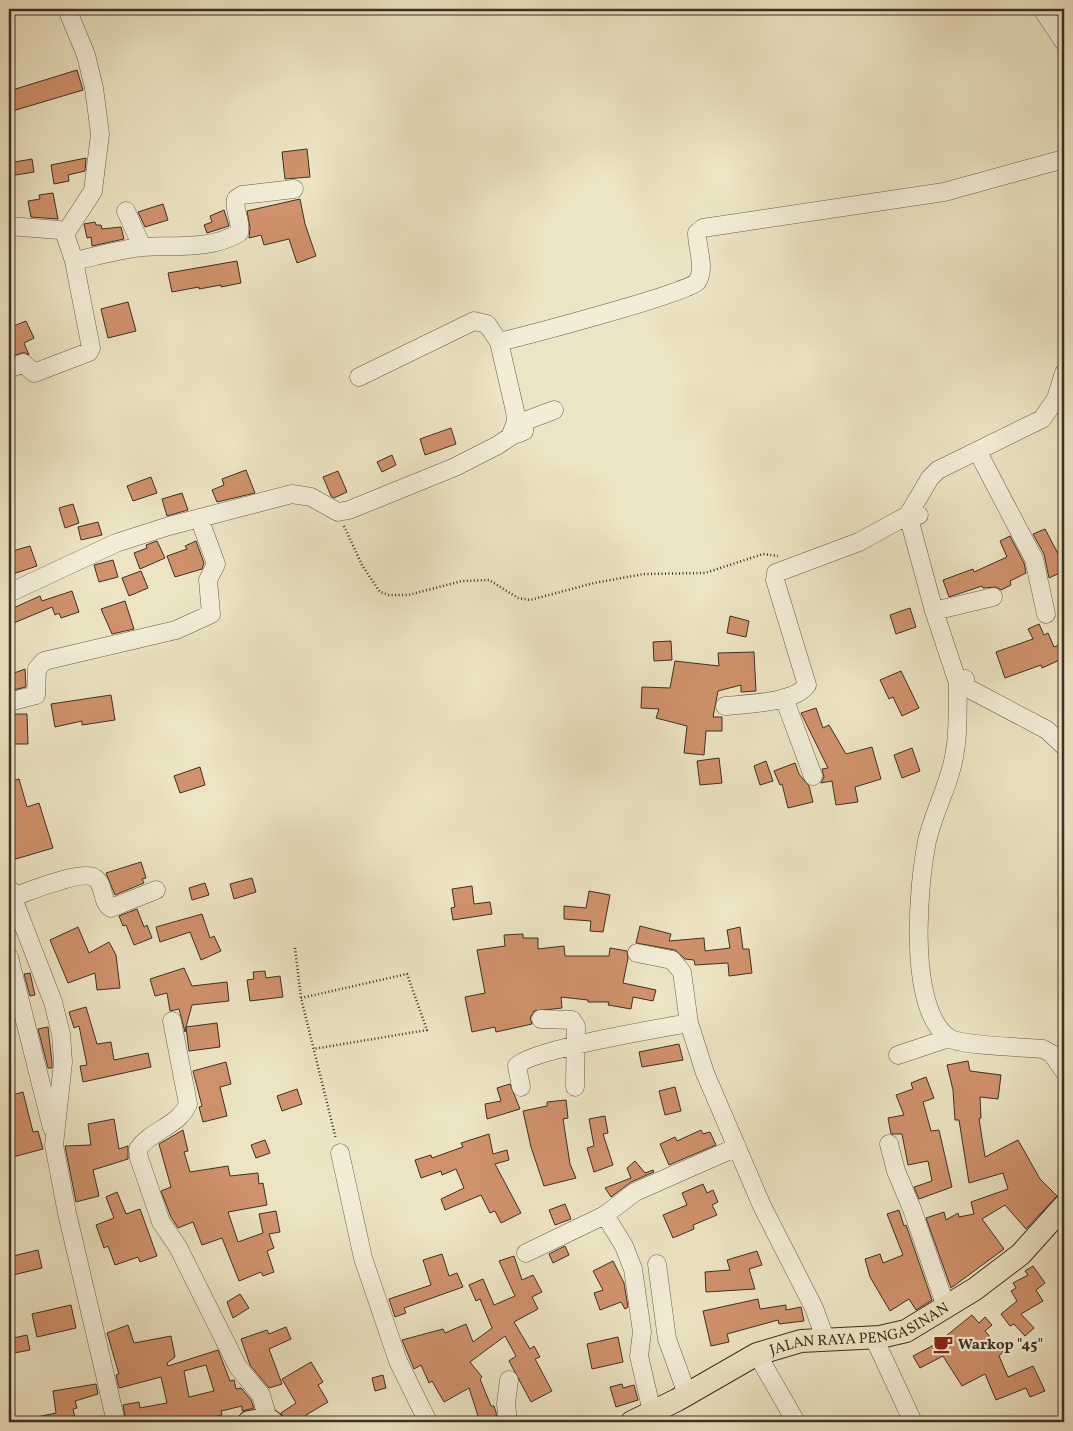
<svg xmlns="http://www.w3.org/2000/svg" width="1073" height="1431" font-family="Vollkorn,serif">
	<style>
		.building { fill: #d0926c; stroke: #3c3023; fill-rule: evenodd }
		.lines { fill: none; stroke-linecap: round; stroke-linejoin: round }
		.minor-casing { stroke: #685d4b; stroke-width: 19 }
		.major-casing { stroke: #3c3023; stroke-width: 24 }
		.path { stroke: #3c3023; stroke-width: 2.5; stroke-dasharray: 1 2.5; stroke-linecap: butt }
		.minor { stroke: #f3edd8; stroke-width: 18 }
		.major { stroke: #ede4c3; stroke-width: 22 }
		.labels { text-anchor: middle; stroke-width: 4.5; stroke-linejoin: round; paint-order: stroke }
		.street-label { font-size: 15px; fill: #3c3023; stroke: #f3edd8 }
		.poi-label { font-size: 15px; font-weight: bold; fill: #3c3023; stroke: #f3edd8; text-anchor: start }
	</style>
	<rect width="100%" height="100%" fill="#ede4c3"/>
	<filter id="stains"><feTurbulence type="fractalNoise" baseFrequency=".004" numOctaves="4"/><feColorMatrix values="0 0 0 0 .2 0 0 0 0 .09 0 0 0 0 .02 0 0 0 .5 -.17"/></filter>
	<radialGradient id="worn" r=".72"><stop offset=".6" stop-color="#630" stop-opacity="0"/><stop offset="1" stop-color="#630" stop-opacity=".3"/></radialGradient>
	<path class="building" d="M77,70L83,90L9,112V91Z
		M307,149L310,177L285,179L282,152Z
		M86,158L85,171L68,175L69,181L54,184L51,165Z
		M32,159L34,172L10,176L9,163Z
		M53,193L58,219L31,217L28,201L40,199L39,195Z
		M300,199L305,224L316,256L297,263L289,239L264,245L261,235L249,238L250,228L247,211Z
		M163,204L168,220L145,227L138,212Z
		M224,210L229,226L207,233L204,225L212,222L210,216Z
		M95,222L96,225H101L102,229L121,227L124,239L92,246L91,237L87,238L84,224Z
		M237,261L241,283L221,287V285L199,289V287L172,292L168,273Z
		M128,302L136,331L108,338L101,309Z
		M26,321L34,338L24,343L29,355L24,352L11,357L9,351V328Z
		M451,428L456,444L425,455L420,439Z
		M392,455L396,465L382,472L377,462Z
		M246,470L255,493L217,502L212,490L224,485L222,479Z
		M338,471L347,492L334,498L331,496L323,477Z
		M151,477L157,493L133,501L127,486Z
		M182,493L188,510L167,516L162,499Z
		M73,504L79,523L65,528L59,508Z
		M98,522L102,535L81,540L78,527Z
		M1045,529L1064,565V571L1049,578L1044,554L1033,534Z
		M1010,536L1024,563L1026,573L1010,581L1011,585L1001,590L996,587L983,588L982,586L949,597L943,580L973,569L974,572L1007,557L1000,541Z
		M157,541L165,558L140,569L134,553L147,548L146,545Z
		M196,541L204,563L202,569L175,577L167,556L187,549L185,546Z
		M30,546L37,566L13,574L9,552Z
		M113,560L118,577L99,582L94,565Z
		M141,571L148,588L129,596L122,578Z
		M72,591L79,612L61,618L59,613L55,615L52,607L9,625V610L40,596L42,601Z
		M125,601L134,629L112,634L101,609Z
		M910,608L916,627L896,634L890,615Z
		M730,616L749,621L746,637L727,633Z
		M1039,624L1044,635L1048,633L1054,647L1064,643V658L1042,668L1041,665L1005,678L996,652L1033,639L1028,629Z
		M671,641L672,660L654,661L653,642Z
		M754,652L756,691L741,692V685L718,691L713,717H722V731H706L704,755L684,753L687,726L656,718L659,709L641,708L642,687L670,688L675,661L719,666L718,653Z
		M25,669L26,687L9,691V675Z
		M901,671L919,708L902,716L893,697L889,699L880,680Z
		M111,695L115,720L82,725V721L55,727L51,704Z
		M816,708L823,728L829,725L846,754L872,747L881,779L855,787L858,802L836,805L832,781L821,783L824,777L822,769L828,768L801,713Z
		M9,714H27L28,744H9Z
		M912,748L920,771L902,778L894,755Z
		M719,758L722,783L700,785L697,761Z
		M766,761L773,781L760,785L754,766Z
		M795,763L799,774L809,786L813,802L788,808L782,784L780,785L774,771Z
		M200,767L205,785L180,793L174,776Z
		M19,779L27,807L39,803L53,848L9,861V782Z
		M141,862L146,878L142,879L144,883L115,895L106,873Z
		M252,878L256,892L234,899L230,884Z
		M205,883L209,895L192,900L189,888Z
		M472,886L474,904L490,902L492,914L453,920L451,908L455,907L452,889Z
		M589,891L610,895L603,932L590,931L591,921L564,919V906L586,908Z
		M137,909L144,927L147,925L152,938L134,945L126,925L123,926L119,916Z
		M202,914L210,938L214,936L221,951L201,960L190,932L160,942L156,927Z
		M640,926L671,934L669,941L704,938L705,951L730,948L727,930L740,927L743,949H749L752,973L729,976L728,963L695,965L694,960L685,959L675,950L636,943Z
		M78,927L89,953L109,942L116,955L120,988L97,990L95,973L68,983L50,940Z
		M523,934V938H538V949L564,946L565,956H609L610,948L627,951L628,958L623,983L656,990L653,1001L633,997L631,1009L608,1005L609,1002H588V1000L561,997L562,1008L534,1011L530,1018L532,1024L496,1032L495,1027L472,1032L465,997L485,993L477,950L505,946L504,935Z
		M184,968L192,986L227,982L229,1001L192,1005L186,1027L217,1023L220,1047L189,1051L186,1027L185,1032L179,1009L170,1011L167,993L155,996L150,979Z
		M265,971L266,978L280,976L283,997L250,1001L247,980L254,979L253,972Z
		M30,973L35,995L30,996L24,974Z
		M86,1007L97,1044L111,1042L114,1060L148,1053L151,1067L83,1082L80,1066L87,1065L79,1026L74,1028L69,1012Z
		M48,1027L52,1062V1068H48L38,1029Z
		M679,1044L683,1060L642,1067L639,1052Z
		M968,1061L970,1071L1001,1075L998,1099L980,1097L981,1118L979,1119L985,1157L1018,1140L1040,1179L1057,1196L1026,1229L1005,1205L982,1219L1004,1249L951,1288L926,1218L944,1212L946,1220L958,1213L959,1217L974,1214L971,1202L1008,1189L1003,1173L969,1183L959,1120H955L953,1090L947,1065Z
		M226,1062L231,1084L220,1087L227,1116L203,1122L199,1107L202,1106L193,1071Z
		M926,1077L934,1098L923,1102L931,1131L939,1130L952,1187L919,1199L914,1187L932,1181L928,1161L908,1165L902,1134H891L888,1118L904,1115L896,1095L913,1089L911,1083Z
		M510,1084L520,1109L487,1119L485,1104L501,1101L497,1088Z
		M675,1087L681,1111L665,1115L659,1091Z
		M297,1089L302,1104L282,1111L277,1096Z
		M23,1092L33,1132L38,1131L43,1149L9,1158V1096Z
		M566,1100L568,1118L563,1119L570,1164L576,1178L544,1186L531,1147L523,1111L547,1106V1102Z
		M605,1116L608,1133L603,1134L613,1165L594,1172L587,1148L594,1146L589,1119Z
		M114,1119L119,1149L128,1146V1159L93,1170L99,1196L76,1202L65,1146L91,1145L88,1124Z
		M183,1130L188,1151L184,1152L190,1172L228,1166L230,1176L258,1173L259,1184L263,1183L267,1205L228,1212L238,1242L263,1233L259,1214L276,1211L280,1232L269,1234L274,1248L267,1251L274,1272L263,1276L261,1272L239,1281L222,1238L202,1245L193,1222L178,1228L171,1217L161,1191L171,1187L159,1144Z
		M701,1130L703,1134L710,1132L716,1145L669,1165L660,1144L675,1137L677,1141Z
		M489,1134L493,1154L507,1150L509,1160L495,1164L521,1213L501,1223L495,1211L490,1213L481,1195L445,1210L441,1199L464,1188L456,1169L442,1175L441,1171L421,1178L415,1160L431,1155L432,1158L463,1147L461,1143Z
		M265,1140L270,1153L256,1158L251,1145Z
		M635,1161L645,1173L653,1170L654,1172L631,1182L611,1197L605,1188L631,1178L627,1168Z
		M703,1184L707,1193L713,1190L718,1202L712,1205L717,1215L693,1225L694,1229L673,1238L663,1215L687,1205L682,1193Z
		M117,1192L126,1214L140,1209L157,1256L140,1262L138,1257L115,1265L108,1246L104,1248L96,1225L114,1218L106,1197Z
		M565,1204L571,1219L555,1225L549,1210Z
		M899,1210L904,1226L906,1225L932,1300L916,1310L909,1299L890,1311L870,1277L865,1259L880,1254L883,1263L903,1255L887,1214Z
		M565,1246L569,1255L553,1263L549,1254Z
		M38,1250L42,1268L9,1276V1257Z
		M757,1251L762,1265L749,1269L755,1289L706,1292L705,1272L730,1270L727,1260Z
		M442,1254L449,1276L457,1273L463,1287L404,1308L406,1313L395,1317L389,1299L431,1285L423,1260Z
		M514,1256L522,1280L533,1275L542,1292L532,1297L538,1309L514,1322L530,1349L534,1346L540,1357L535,1359L552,1391L531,1402L509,1361L516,1356L505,1336L470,1362L482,1377L480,1379L491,1406H494L496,1412L497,1421L480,1422L469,1388L444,1402L432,1381L429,1383L421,1365L414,1369L402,1340L443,1329L445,1333L466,1324L473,1342L492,1328L480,1299L476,1301L469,1285L483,1279L494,1305L515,1296L499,1261Z
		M613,1261L624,1283L628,1307L625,1309L621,1302L600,1310L594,1293L603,1290L593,1271Z
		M1033,1266L1045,1283L1036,1290L1043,1301L1021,1314L1034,1328L1025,1336L1014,1324L1010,1326L1001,1314L1017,1301L1011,1291L1016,1288L1013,1283L1028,1275L1025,1271Z
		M240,1294L249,1308L233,1318L227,1302Z
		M758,1299L760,1309L786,1305V1310L801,1307L804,1321L779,1324L778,1320L727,1334L729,1342L711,1346L703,1311Z
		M71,1305L76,1328L37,1337L32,1314Z
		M972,1315L979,1323L985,1317L992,1325L985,1331L1003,1352L999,1356L1008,1377L1033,1366L1045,1391L1030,1397L1026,1388L996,1400L985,1374L962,1386L943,1356L920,1368L913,1356L936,1344Z
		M128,1325L134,1343L171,1336L175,1357L167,1363L168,1366L218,1350L230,1381L234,1380L236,1389L241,1388L251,1400L254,1408L242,1411V1406L221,1411L222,1415L201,1420L202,1422H126L123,1405L139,1402L140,1408L167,1403L161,1377L119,1388L116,1375L119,1374L107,1333ZM206,1365L214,1391L189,1397L184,1371Z
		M286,1327L291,1339L269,1349L282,1384L269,1388L250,1365L241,1339L267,1330L269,1334Z
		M27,1335L30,1350L9,1354V1339Z
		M618,1337L623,1362L592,1369L587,1344Z
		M311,1362L323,1382L318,1385L328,1402L306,1415L311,1422H286L281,1413L296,1403L282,1379Z
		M383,1375L386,1388L375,1391L372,1378Z
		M96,1384L98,1394L75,1401L77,1408L73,1409L76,1422H37V1417L56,1413L53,1391Z
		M622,1384L623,1388L634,1385L638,1400L616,1407L610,1387Z"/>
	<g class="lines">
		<defs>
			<path id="minor" d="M1042,9L1064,42
				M126,211L142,247
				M9,226L59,230L65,234L74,261L91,348L89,352L34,373L23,363L14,367
				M65,234L93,191L100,134L94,88L86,55L67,9
				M74,261C97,256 120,249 143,247C174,245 211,250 239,233C242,221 233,210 236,199L242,195L294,189
				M1064,373L1056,399L1042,419L938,470L930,478L908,515L934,611L958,683L1047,730L1064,746
				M359,377L474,321L487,324L499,342
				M517,434L524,431L525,421L554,410
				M981,458L1034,559L1046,614
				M9,593L116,543L169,526L292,494L311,497L338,512L349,510L455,467L498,445L510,437L516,422L515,411L499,342C524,336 688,293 697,282C706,269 697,248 697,233L703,228L944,192L1064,159
				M934,611L993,597
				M965,679L958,683C957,705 959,729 955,751C951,782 934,810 927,841C918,886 907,1009 949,1038C961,1046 1024,1047 1043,1049L1052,1054L1064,1071
				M784,698L813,776
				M9,702L36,695L37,669L44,661L176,630L211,614L208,580L216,564L199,518
				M725,706C745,704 795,703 807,685L775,580L776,573L859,542L908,515H919
				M9,888L53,1002L61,1034L63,1062L54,1145L67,1213L116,1422
				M12,897C28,892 83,869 95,878C105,885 101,902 111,908L156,890
				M637,953L672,960L682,972L689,1023L705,1073L762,1206L814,1308L825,1338
				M9,957L52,1128
				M541,1019L572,1020L576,1026L575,1087
				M172,1021L188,1104C179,1126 151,1130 138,1149L139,1158L161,1222L178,1247L238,1367L261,1395L268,1419
				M898,1055L949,1038
				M521,1087L517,1066C529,1050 662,1028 689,1023
				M889,1144L896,1171L912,1209L946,1307
				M340,1153L363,1258L398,1361L428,1422
				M605,1215L624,1246L633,1269L642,1332L639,1356L652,1412
				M526,1253L605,1215L635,1192L737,1147
				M657,1264L667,1339L687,1394
				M874,1338L913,1422
				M757,1354L796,1422
				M508,1422L506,1404L509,1380"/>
			<g id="major">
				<path d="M249,1422L268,1419L272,1422"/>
				<path id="s1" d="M632,1422L677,1400L757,1354L801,1341L880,1337L906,1331L975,1289L1021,1254L1064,1206"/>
			</g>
		</defs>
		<use href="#minor" class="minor-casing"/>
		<use href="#major" class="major-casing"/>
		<path class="path" d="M344,526L362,565L380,592L389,595H408L462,581L489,580L518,598L530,600L594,583L644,574L705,573L763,554L778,556
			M295,948L301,998L336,1139
			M301,998L407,974L427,1030L313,1049"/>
		<use href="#minor" class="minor"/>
		<use href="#major" class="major"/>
	</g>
	<defs>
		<symbol id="cafe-bare" viewBox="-9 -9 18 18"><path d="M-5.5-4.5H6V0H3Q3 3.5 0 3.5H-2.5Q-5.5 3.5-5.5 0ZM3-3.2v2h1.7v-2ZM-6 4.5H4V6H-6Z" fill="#8f2418" stroke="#f3edd8" stroke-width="2.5" paint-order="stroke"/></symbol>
	</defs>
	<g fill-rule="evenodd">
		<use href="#cafe-bare" x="929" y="1330" width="28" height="28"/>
	</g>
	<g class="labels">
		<g class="street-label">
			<text dy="5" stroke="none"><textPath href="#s1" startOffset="249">JALAN RAYA PENGASINAN</textPath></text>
		</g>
		<g class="poi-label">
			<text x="958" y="1349">Warkop "45"</text>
		</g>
	</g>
	<rect width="1073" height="1431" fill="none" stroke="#ede4c3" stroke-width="30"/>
	<rect x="10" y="10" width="1053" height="1411" fill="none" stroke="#3c3023" stroke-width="2.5"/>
	<rect x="15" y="15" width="1043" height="1401" fill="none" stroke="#3c3023"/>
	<rect width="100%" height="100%" filter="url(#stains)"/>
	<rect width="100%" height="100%" fill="url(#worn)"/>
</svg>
